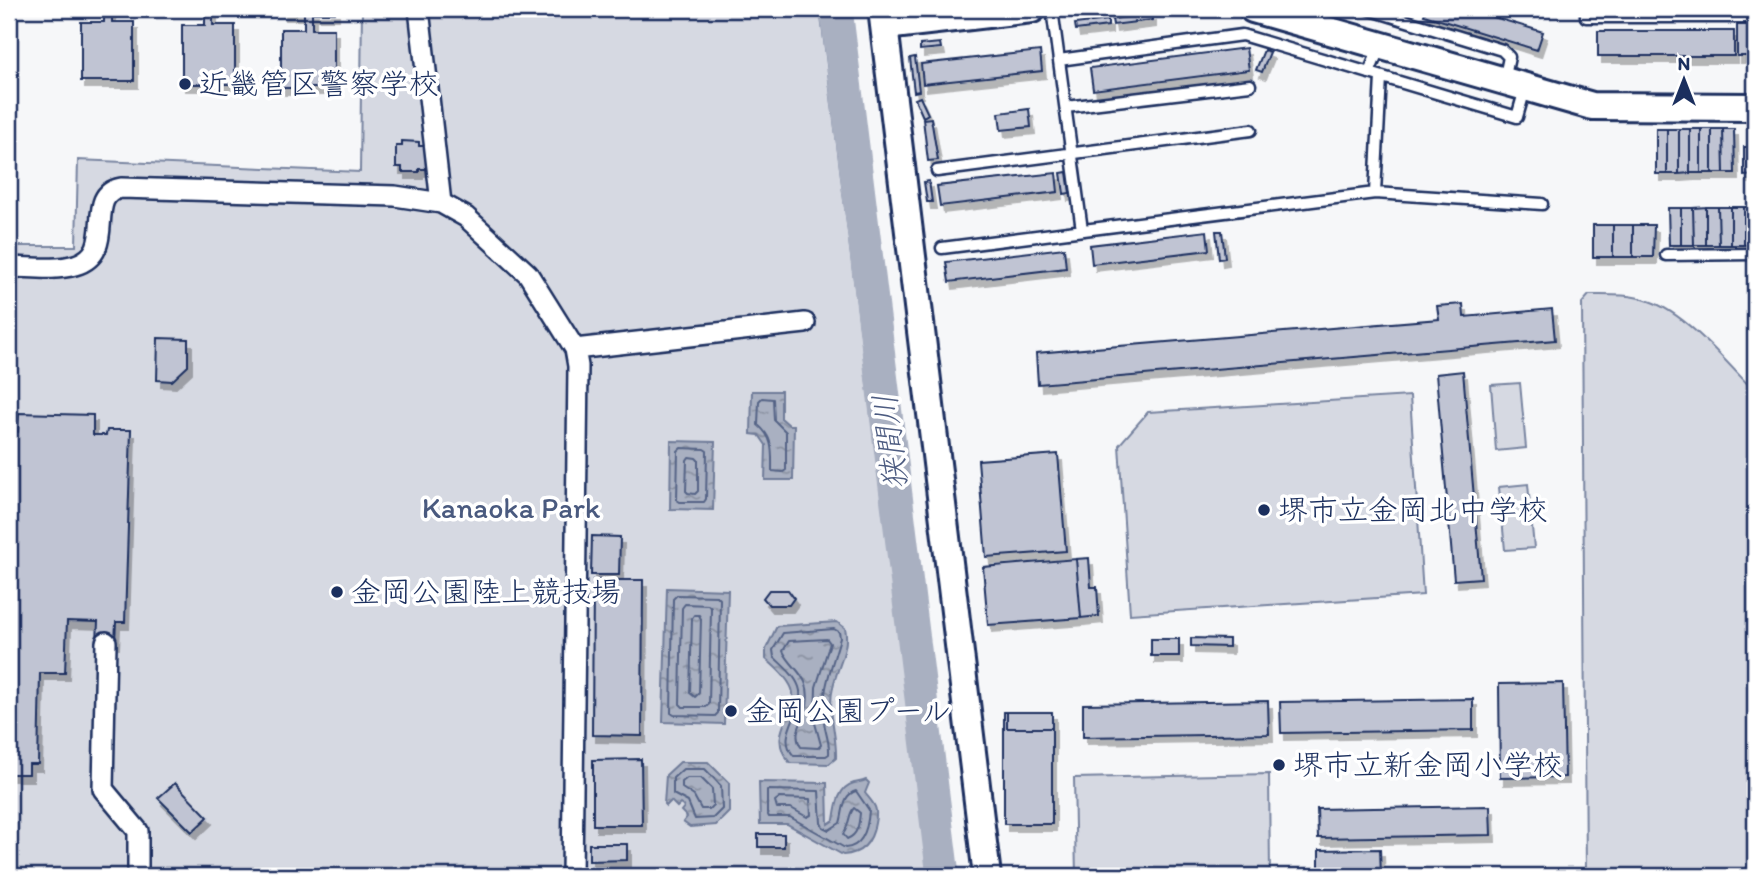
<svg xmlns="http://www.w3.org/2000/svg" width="1764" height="885" font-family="Itim,'Klee One',sans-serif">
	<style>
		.park { fill: #d6d9e2; stroke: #7884a0; stroke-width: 2 }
		.water { fill: url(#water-ripples); stroke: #707c99; stroke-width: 2 }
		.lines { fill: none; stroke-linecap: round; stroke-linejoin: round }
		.shore { stroke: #546386; stroke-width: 2 }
		.river { stroke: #a9b0c1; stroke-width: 33 }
		.building { fill: #c0c4d3; stroke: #1b2f5e; stroke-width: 2; filter: url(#shadow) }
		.lane-casing { stroke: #1b2f5e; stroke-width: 15 }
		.street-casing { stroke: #1b2f5e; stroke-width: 24 }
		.secondary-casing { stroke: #1b2f5e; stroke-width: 32 }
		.lane { stroke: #fff; stroke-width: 10 }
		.street { stroke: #fff; stroke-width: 19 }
		.secondary { stroke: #fff; stroke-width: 26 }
		.poi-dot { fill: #1b2f5e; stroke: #fff; stroke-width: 2.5 }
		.labels { text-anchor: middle; stroke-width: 7; stroke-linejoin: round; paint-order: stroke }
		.poi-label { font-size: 30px; fill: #1b2f5e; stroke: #fff; text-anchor: start }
		.park-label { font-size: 30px; fill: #4a5a7f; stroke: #fff }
		.water-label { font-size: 32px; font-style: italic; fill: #4d5c81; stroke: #fff }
	</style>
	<defs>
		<pattern id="water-ripples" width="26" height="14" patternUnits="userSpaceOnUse" patternTransform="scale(1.75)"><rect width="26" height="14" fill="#a9b0c1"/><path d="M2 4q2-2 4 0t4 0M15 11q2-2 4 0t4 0" fill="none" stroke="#8990a0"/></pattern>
		<filter id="shadow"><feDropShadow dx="4" dy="7" stdDeviation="0" flood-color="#0004"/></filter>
	</defs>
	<rect width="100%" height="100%" fill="#f6f7f9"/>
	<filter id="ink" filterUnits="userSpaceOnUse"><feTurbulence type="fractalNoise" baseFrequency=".0143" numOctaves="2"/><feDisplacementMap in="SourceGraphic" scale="14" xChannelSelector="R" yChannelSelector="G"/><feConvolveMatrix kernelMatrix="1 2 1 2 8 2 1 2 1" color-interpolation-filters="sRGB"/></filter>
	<g filter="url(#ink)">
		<path class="park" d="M362,9H820L929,876H9V246H76L78,160L360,172Z
			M1589,295C1609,295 1630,294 1649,301C1686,313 1728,364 1755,392V876H1586L1582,303Z
			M1520,383L1526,448L1496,451L1491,385Z
			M1410,396L1423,595L1130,614L1119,445L1148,412Z
			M1528,484L1534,548L1505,550L1499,487Z
			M1269,774L1270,876H1076L1074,778Z"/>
		<path class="water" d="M752,391H781V418L789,425H794L793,480H765L766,445L759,435L751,434Z
			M671,441L715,442L713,510L670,509Z
			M667,588L728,590L724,724L663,722Z
			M837,622L845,628C850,648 837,667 833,687C827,711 837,734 836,758L829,764L790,763C764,733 800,712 792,689C788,678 775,667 766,659V649L777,626Z
			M680,762H708L729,783V812L716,825L690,827L683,822L687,817L681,811L684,807L680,804L677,807L671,801L666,806L664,804L666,775Z
			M866,780L869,783L865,793C868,797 873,802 875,807C877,811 876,818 875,823C872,842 862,854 843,855L787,824H760L759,782L827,783L828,824L834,820C836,806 838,787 854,783C858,782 862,782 866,780Z"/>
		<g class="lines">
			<path class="shore" d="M762,398L773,399L774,420L786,432V470L783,472L772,471C772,452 774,438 758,425L759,401Z
				M681,448L704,449L707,451L706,499L704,502H680L677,500L678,451Z
				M689,457L696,458L698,460V491L695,494L688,493L686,491L687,460Z
				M677,595L717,596L720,599L718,713L715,716L674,715L671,713L673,599Z
				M685,604L708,605L711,608L709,704L706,707H683L680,704L682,608Z
				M694,615H699L701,619L699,693L695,697L690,693L692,618Z
				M834,629L839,632L840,638C832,666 821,692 824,721C825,733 830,742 829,754L826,756H794C774,734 807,710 799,687C795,675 782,665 774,657L773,650L783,633Z
				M827,639L830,643L816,687L815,723L821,745L818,748L801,747C791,732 805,721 807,705C812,676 793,671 783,651L789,641Z
				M683,769H705L721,786L722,809L713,818L695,819L688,802L673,794V778Z
				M687,778H701L712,789L713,805L709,809H701L694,796L682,788V782Z
				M767,790L819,791L821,823L823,827L829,830L840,823C844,811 842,795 856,791L869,810C868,827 864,847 845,848L790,817H769L767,813Z
				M779,798L810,799L811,815L807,817L791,808H777L775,801Z
				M854,808L860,813C859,824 858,835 847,839L843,834C850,825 848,814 854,808Z"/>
			<path class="river" d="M836,9L943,876"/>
		</g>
		<path class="building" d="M104,9H112V22H134V81H81V22H104Z
			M205,9H213V25H235V84H182V25H205Z
			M282,9H335V13H312V29H334V88H281V29H304V13H282Z
			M1426,9H1467L1543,32L1537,50L1424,15Z
			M1152,14V20L1113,25L1112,19Z
			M1108,20V26L1076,30L1075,24Z
			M1737,25H1755V56H1737Z
			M1598,31H1734V56H1598Z
			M940,43L941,48L920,50V45Z
			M1246,48L1249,70L1093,90L1090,68Z
			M1264,50L1270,52L1262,72L1256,70Z
			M1040,51L1042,71L923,84L921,64Z
			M915,57L919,91L914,92L910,58Z
			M920,97L928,114L923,117L915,99Z
			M1029,109L1031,127L1001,130L999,113Z
			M931,118L938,160L928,161L923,119Z
			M1656,129H1667V174H1656Z
			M1667,129H1679V174H1667Z
			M1679,129H1690V173L1679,174Z
			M1690,129H1701V173H1690Z
			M1701,129H1712V173H1701Z
			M1712,129H1723L1724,173H1712Z
			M1723,129H1734L1735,173H1724Z
			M402,141L419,142V146H426V169H419V172H402V167H396V146H402Z
			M1744,147H1755V175L1744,176Z
			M1067,172L1070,193L1064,194L1061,173Z
			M1056,173L1058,192L940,206L937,186Z
			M929,181L932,202H927L924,182Z
			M1706,207H1718L1719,245H1706Z
			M1706,207V245H1694L1693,208Z
			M1718,207H1731V245H1719Z
			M1731,207H1744V245H1731Z
			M1744,207H1755V244L1744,245Z
			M1668,208H1681V245H1669Z
			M1681,208H1693L1694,245H1681Z
			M1593,225H1613V257H1593Z
			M1613,225H1633V257H1613Z
			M1633,225H1654L1653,257H1633Z
			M1207,231L1209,250L1092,264L1090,245Z
			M1216,231H1222L1225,258L1219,259Z
			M1064,248L1066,268L949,282L946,262Z
			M1463,304L1464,317L1552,309L1555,340L1038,384L1036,353L1439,319L1437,306Z
			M158,338L188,339V366L172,381L157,380Z
			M1463,371L1481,578L1454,580L1436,374Z
			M19,413L93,415V435H106L107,430H131L125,622H116L115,642L97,641L98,622L67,621L65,673H40L38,764H29V774H9V431L18,432Z
			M1058,454L1066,551L986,557L978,460Z
			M592,536L620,537L619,575H591Z
			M1089,558L1091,587H1097L1099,616L1081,618L1076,559Z
			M1076,559L1081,618L988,625L983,567Z
			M593,580H643L642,736L592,735Z
			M769,590H788L794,598L789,605H769L763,598Z
			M1191,638L1229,639V647L1191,646Z
			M1151,639H1179V656H1151Z
			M1563,683L1565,777L1500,778L1499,684Z
			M1473,699V730L1281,733L1280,702Z
			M1268,701L1269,734L1083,737V704Z
			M1004,712H1007V728H1052V824H1004Z
			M1007,712H1052V728H1007Z
			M641,759L642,825H593V760Z
			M175,783L208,817L192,832L158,798Z
			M1490,806L1491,835L1318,838L1317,809Z
			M758,834H784V847H758Z
			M589,844H627V860L589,861Z
			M1380,849L1381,876H1319V850Z"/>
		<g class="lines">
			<defs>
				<path id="lane" d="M1052,9L1082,230
					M1368,9L1502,50L1509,57L1504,81
					M1586,9V17H1755
					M1059,60L1242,35L1517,117L1525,89
					M1369,73L1380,46
					M1066,107L1250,85
					M937,171L1251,130
					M1375,193L1381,77
					M942,248L1375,193L1542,204
					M1666,255L1755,254"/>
				<path id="street" d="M419,9L441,203
					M9,267C30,267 55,271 75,265C120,252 82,195 121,188L395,196L441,203L466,217L528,274L575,349L578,366L572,876
					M575,349L805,323
					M106,642L103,789L138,831V876"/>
				<path id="secondary" d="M882,9L987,876
					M1253,9L1592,106L1755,107
					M885,26L1032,9"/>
			</defs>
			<use href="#lane" class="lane-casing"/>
			<use href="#street" class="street-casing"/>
			<use href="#secondary" class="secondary-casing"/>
			<use href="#lane" class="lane"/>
			<use href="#street" class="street"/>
			<use href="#secondary" class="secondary"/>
		</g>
	</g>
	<g class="poi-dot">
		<circle cx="185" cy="84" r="7"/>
		<circle cx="1264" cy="510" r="7"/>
		<circle cx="337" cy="592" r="7"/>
		<circle cx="731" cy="711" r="7"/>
		<circle cx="1279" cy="765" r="7"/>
	</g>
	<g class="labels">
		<g class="poi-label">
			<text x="199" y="94">近畿管区警察学校</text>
			<text x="1278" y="520">堺市立金岡北中学校</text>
			<text x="351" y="602">金岡公園陸上競技場</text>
			<text x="745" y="721">金岡公園プール</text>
			<text x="1293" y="775">堺市立新金岡小学校</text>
		</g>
		<g class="park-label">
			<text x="511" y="518">Kanaoka Park</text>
		</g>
		<g class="water-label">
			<text transform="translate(890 442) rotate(-97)" y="11">狭間川</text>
		</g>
	</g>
	<rect width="1764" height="885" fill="none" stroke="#fff" stroke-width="35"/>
	<rect x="18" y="18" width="1729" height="850" fill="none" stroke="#1b2f5e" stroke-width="2.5" filter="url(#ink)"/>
	<g transform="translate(1684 80)" stroke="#ffffff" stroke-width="5" paint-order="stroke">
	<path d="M0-5L12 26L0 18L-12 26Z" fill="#1b2f5e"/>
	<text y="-10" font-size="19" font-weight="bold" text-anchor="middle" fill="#1b2f5e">N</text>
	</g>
</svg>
